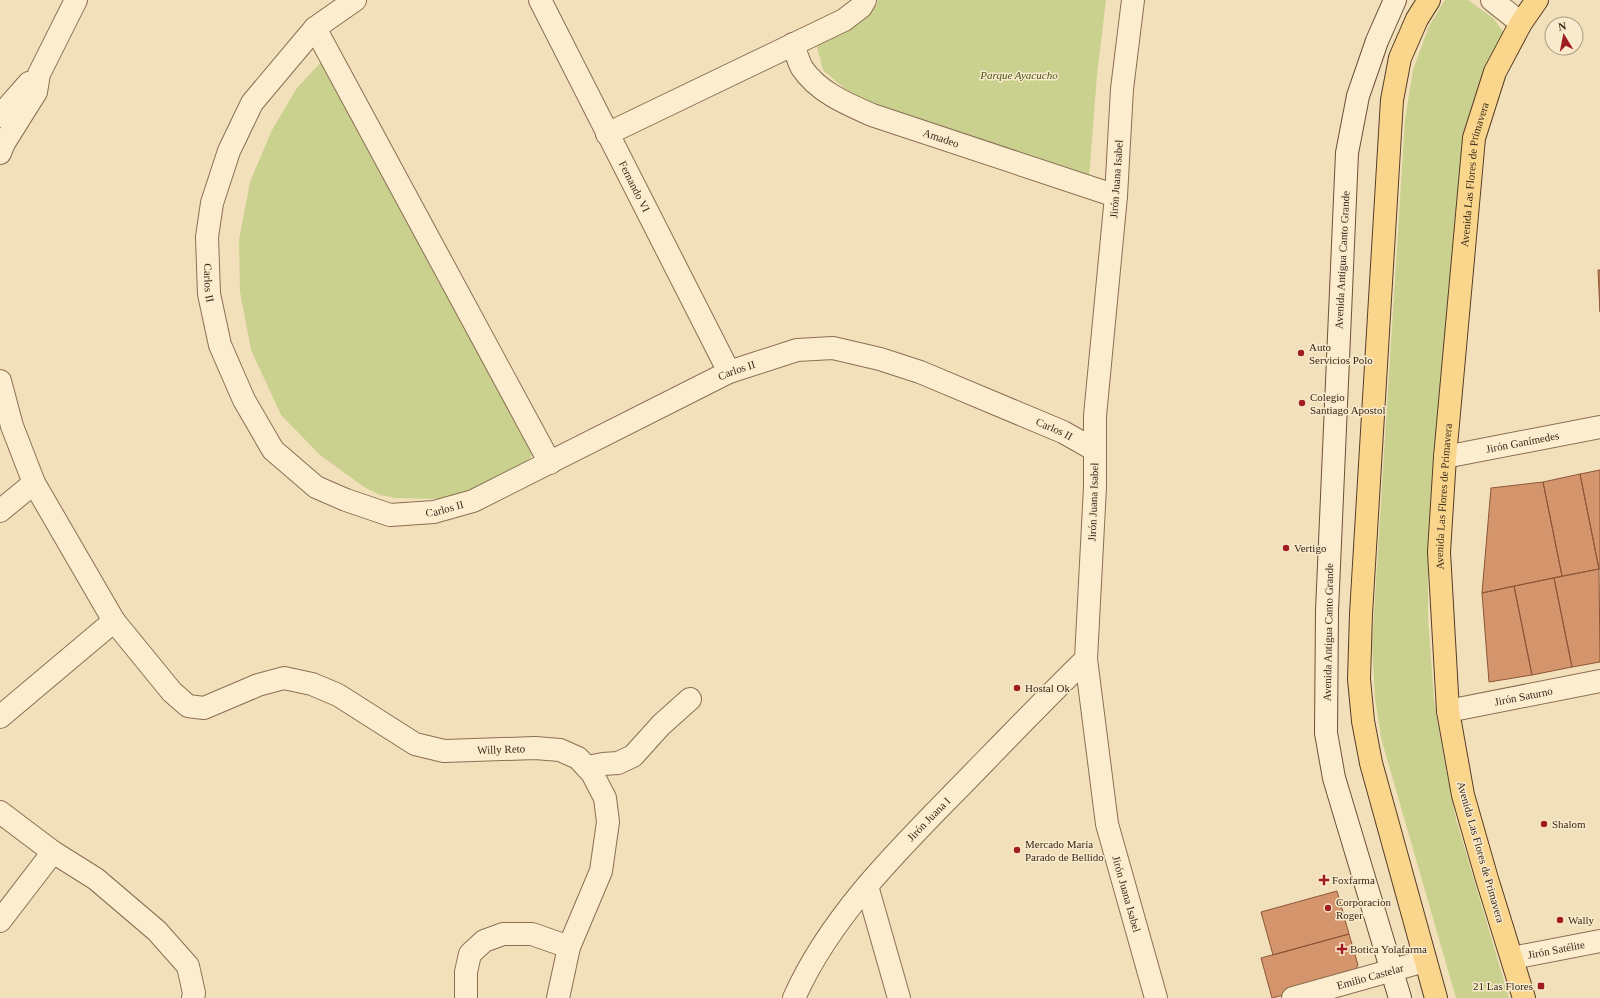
<svg xmlns="http://www.w3.org/2000/svg" width="1600" height="998" font-family="Georgia,serif">
	<style>
		.green { fill: #cad18e }
		.building { fill: #d4956d; stroke: #8c5637 }
		.lines { fill: none; stroke-linecap: round; stroke-linejoin: round }
		.street-casing { stroke: #8a6f53; stroke-width: 24 }
		.secondary-casing { stroke: #6c5037; stroke-width: 24 }
		.primary-casing { stroke: #573d28; stroke-width: 24 }
		.street { stroke: #fcedce; stroke-width: 22 }
		.secondary { stroke: #fcedce; stroke-width: 22 }
		.primary { stroke: #fad68d; stroke-width: 22 }
		.poi-dot { fill: #9f1d21; stroke: #f9eacb; stroke-width: 1.5 }
		.labels { text-anchor: middle; stroke-width: 3; stroke-linejoin: round; paint-order: stroke }
		.park-label { font-size: 11px; font-style: italic; fill: #4a561e; stroke: #f9eacb }
		.street-label { font-size: 11px; fill: #38281a; stroke: #f9eacb }
		.poi-label { font-size: 11px; fill: #38281a; stroke: #f9eacb; text-anchor: start }
	</style>
	<rect width="100%" height="100%" fill="#f2e0bb"/>
	<path class="green" d="M878,0H1106L1097,75L1089,177L879,106L844,88L823,70L815,39L844,25L876,6Z
		M1445,0H1468L1493,18L1504,33L1483,71L1472,105L1463,143L1440,392L1428,543V617L1434,699L1444,759L1456,819L1509,998H1456L1381,738L1375,698L1372,645L1405,119L1413,70L1429,26Z
		M325,58L533,454L521,470L477,490L439,499L395,498L380,495L364,487L320,455L281,415L251,350L240,292L239,240L250,182L272,130L297,88Z"/>
	<path class="building" d="M1598,270H1600V312Z
		M1600,470V569H1599L1580,474Z
		M1580,474L1599,569L1562,576L1543,482Z
		M1543,482L1562,576L1482,593L1491,488Z
		M1599,569L1600,662L1572,667L1554,578Z
		M1554,578L1572,667L1532,675L1514,586Z
		M1514,586L1532,675L1489,682L1482,593Z
		M1337,891L1349,934L1273,955L1261,912Z
		M1349,934L1358,965L1352,976L1272,998L1261,958Z"/>
	<g class="lines">
		<defs>
			<g id="street">
				<path id="s1" d="M355,0L315,28L252,103L229,151L212,203L207,237L209,294L220,345L244,400L273,450L316,487L346,500L390,515L434,512L473,501L729,372L797,350L833,348L880,359L920,372L1063,432L1095,450"/>
				<path id="s2" d="M540,0L729,372"/>
				<path id="s3" d="M1133,0L1122,89L1116,196L1095,416V487L1086,659L1107,824L1156,998"/>
				<path d="M1492,0L1521,23"/>
				<path d="M315,28L550,463"/>
				<path id="s4" d="M793,44C796,52 798,61 802,68C818,92 847,104 872,115L1116,196"/>
				<path d="M0,116L29,83"/>
				<path d="M607,134L844,20L861,7L865,0"/>
				<path d="M0,153L4,143L36,92L39,74L76,0"/>
				<path id="s5" d="M0,381L12,426L34,483L114,621L172,692L188,706L204,708L258,685L284,678L312,684L338,695L415,744L444,751L535,748L560,750L578,758L592,773L605,798L608,822L601,871L569,947L558,998"/>
				<path id="s6" d="M1445,457L1600,427"/>
				<path d="M0,511L34,483"/>
				<path id="s7" d="M1448,711L1600,681"/>
				<path d="M0,717L114,621"/>
				<path d="M587,767L603,764L618,763L633,756L661,725L690,699"/>
				<path d="M0,812L53,852L96,879L157,931L188,966L194,993L193,998"/>
				<path d="M867,886L899,998"/>
				<path d="M0,921L53,852"/>
				<path id="s8" d="M1512,958L1600,941"/>
				<path d="M466,998V972L470,954L484,941L503,934H532L569,947"/>
				<path id="s9" d="M794,998C829,919 894,854 954,793C998,748 1041,703 1086,659"/>
				<path id="s10" d="M1293,998L1425,961"/>
			</g>
			<path id="secondary" d="M1395,0L1377,41L1358,96L1347,153L1327,611L1326,733L1334,778L1400,998"/>
			<g id="primary">
				<path d="M1429,0L1417,19L1400,58L1392,100L1361,614L1359,679L1363,721L1371,763L1436,998"/>
				<path id="s11" d="M1524,998L1487,879L1463,795L1448,711L1439,552L1445,457L1474,138L1495,72L1521,23L1537,0"/>
			</g>
		</defs>
		<use href="#street" class="street-casing"/>
		<use href="#secondary" class="secondary-casing"/>
		<use href="#primary" class="primary-casing"/>
		<use href="#street" class="street"/>
		<use href="#secondary" class="secondary"/>
		<use href="#primary" class="primary"/>
	</g>
	<g class="poi-dot">
		<circle cx="1301" cy="353" r="4"/>
		<circle cx="1302" cy="403" r="4"/>
		<circle cx="1286" cy="548" r="4"/>
		<circle cx="1017" cy="688" r="4"/>
		<circle cx="1544" cy="824" r="4"/>
		<circle cx="1017" cy="850" r="4"/>
		<path d="M1322 874h4v4h4v4h-4v4h-4v-4h-4v-4h4z"/>
		<circle cx="1328" cy="908" r="4"/>
		<circle cx="1560" cy="920" r="4"/>
		<path d="M1340 943h4v4h4v4h-4v4h-4v-4h-4v-4h4z"/>
		<rect x="1537" y="982" width="8" height="8" rx="2"/>
	</g>
	<g class="labels">
		<g class="park-label">
			<text x="1019" y="79">Parque Ayacucho</text>
		</g>
		<g class="street-label">
			<text dy="4" stroke="none"><textPath href="#s4" startOffset="184">Amadeo</textPath></text>
			<text dy="4" stroke="none"><textPath href="#s11" startOffset="836">Avenida Las Flores de Primavera</textPath></text>
			<text transform="translate(1116 179) rotate(-86)" y="4">Jirón Juana Isabel</text>
			<text dy="4" stroke="none"><textPath href="#s2" startOffset="209">Fernando VI</textPath></text>
			<text transform="translate(1342 260) rotate(-87)" y="4">Avenida Antigua Canto Grande</text>
			<text dy="4" stroke="none"><textPath href="#s1" startOffset="335">Carlos II</textPath></text>
			<text dy="4" stroke="none"><textPath href="#s1" startOffset="1031">Carlos II</textPath></text>
			<text dy="4" stroke="none"><textPath href="#s1" startOffset="1367">Carlos II</textPath></text>
			<text dy="4" stroke="none"><textPath href="#s6" startOffset="79">Jirón Ganímedes</textPath></text>
			<text dy="4" stroke="none"><textPath href="#s11" startOffset="512">Avenida Las Flores de Primavera</textPath></text>
			<text transform="translate(1093 502) rotate(-88)" y="4">Jirón Juana Isabel</text>
			<text dy="4" stroke="none"><textPath href="#s1" startOffset="707">Carlos II</textPath></text>
			<text transform="translate(1328 632) rotate(-89)" y="4">Avenida Antigua Canto Grande</text>
			<text dy="4" stroke="none"><textPath href="#s7" startOffset="77">Jirón Saturno</textPath></text>
			<text dy="4" stroke="none"><textPath href="#s5" startOffset="717">Willy Reto</textPath></text>
			<text dy="4" stroke="none"><textPath href="#s9" startOffset="225">Jirón Juana I</textPath></text>
			<text transform="translate(1481 852) rotate(74)" y="4">Avenida Las Flores de Primavera</text>
			<text dy="4" stroke="none"><textPath href="#s3" startOffset="900">Jirón Juana Isabel</textPath></text>
			<text dy="4" stroke="none"><textPath href="#s8" startOffset="45">Jirón Satélite</textPath></text>
			<text dy="4" stroke="none"><textPath href="#s10" startOffset="80">Emilio Castelar</textPath></text>
		</g>
		<g class="poi-label">
			<text x="1309" y="351">Auto<tspan x="1309" dy="13">Servicios Polo</tspan></text>
			<text x="1310" y="401">Colegio<tspan x="1310" dy="13">Santiago Apostol</tspan></text>
			<text x="1294" y="552">Vertigo</text>
			<text x="1025" y="692">Hostal Ok</text>
			<text x="1552" y="828">Shalom</text>
			<text x="1025" y="848">Mercado María<tspan x="1025" dy="13">Parado de Bellido</tspan></text>
			<text x="1332" y="884">Foxfarma</text>
			<text x="1336" y="906">Corporacion<tspan x="1336" dy="13">Roger</tspan></text>
			<text x="1568" y="924">Wally</text>
			<text x="1350" y="953">Botica Yolafarma</text>
			<text x="1533" y="990" text-anchor="end">21 Las Flores</text>
		</g>
	</g>
	<g transform="translate(1564 36) rotate(350)"><circle r="19" fill="#f9eacb" stroke="#ac9c84"/>
	<path d="M0-3L7 15L0 10L-7 15Z" fill="#9f1d21"/>
	<text y="-6" font-size="11" font-weight="bold" text-anchor="middle" fill="#38281a">N</text>
	</g>
</svg>
